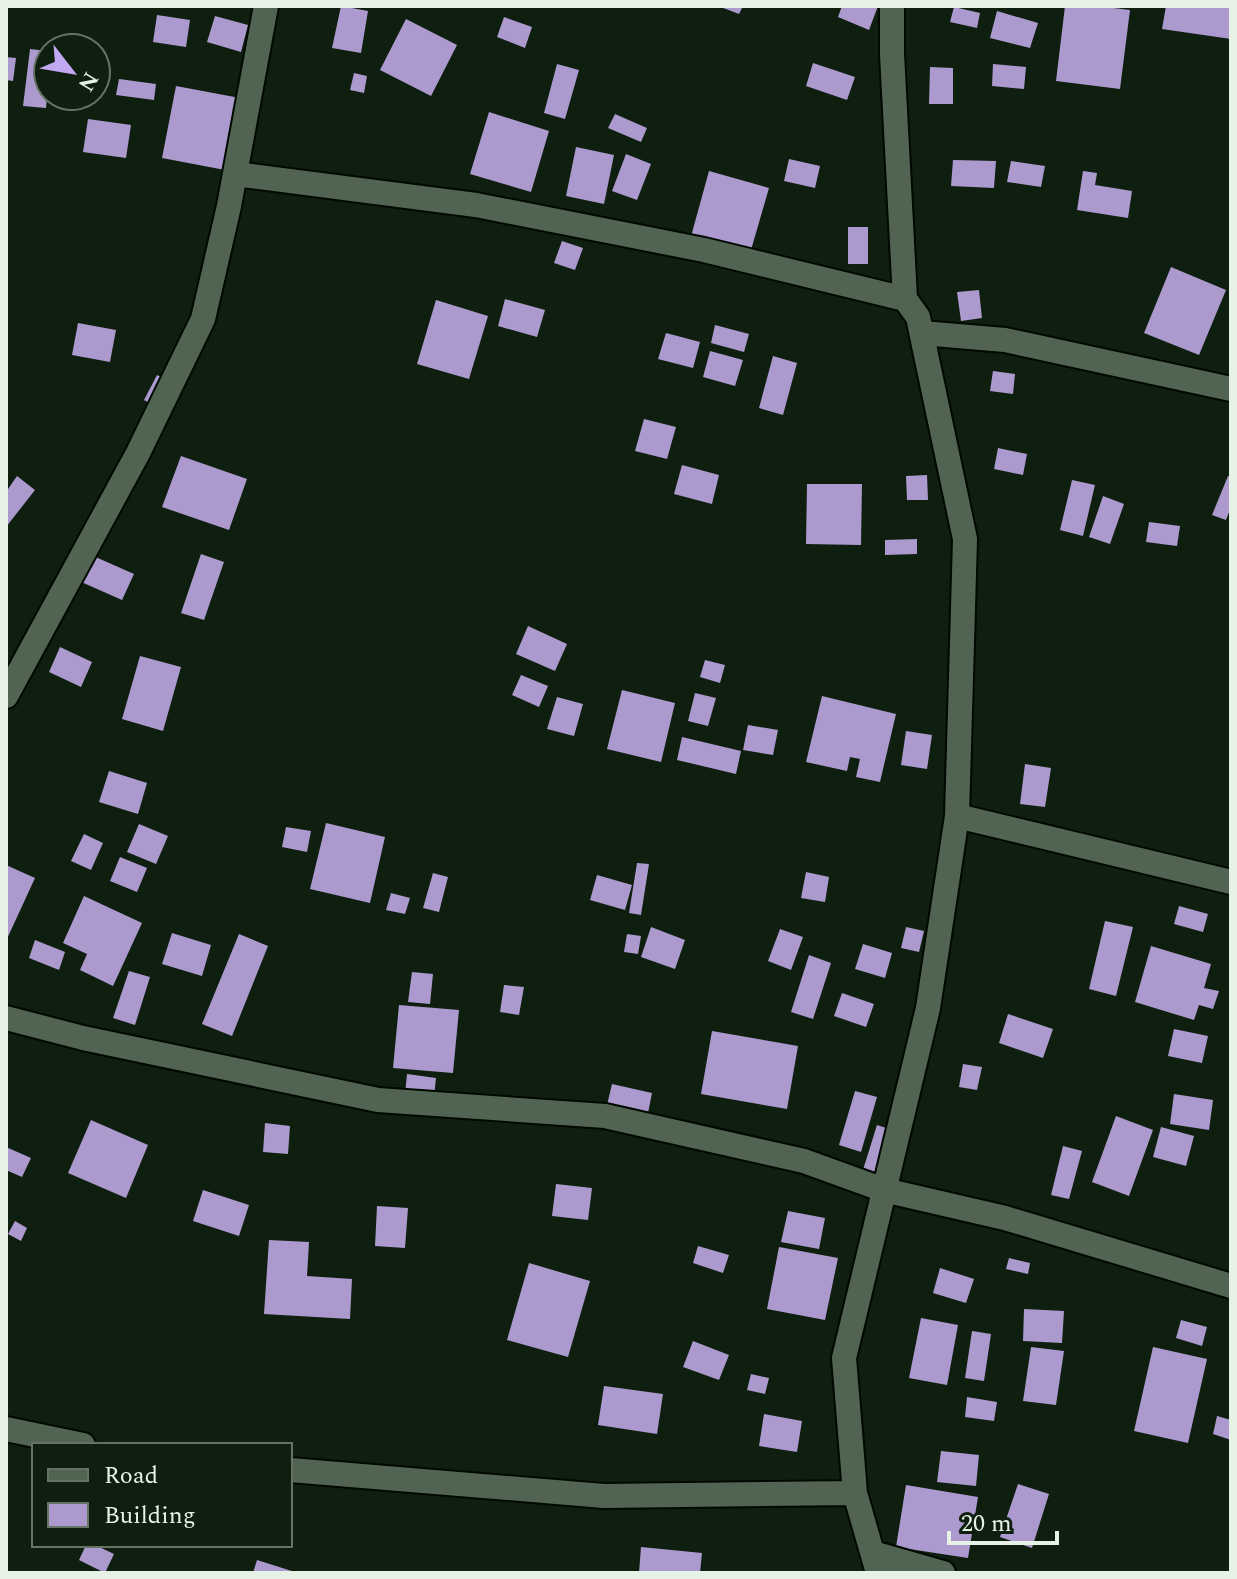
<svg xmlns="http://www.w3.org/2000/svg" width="1237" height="1579" font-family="Spectral,serif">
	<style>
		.building { fill: #ac9acf }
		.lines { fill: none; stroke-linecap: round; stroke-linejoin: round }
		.minor-casing { stroke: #000901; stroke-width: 28 }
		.minor { stroke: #516451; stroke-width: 24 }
	</style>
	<rect width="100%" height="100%" fill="#0f1f0f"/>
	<path class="building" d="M341,6L368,11L361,53L332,48Z
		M718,6H743L739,14Z
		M842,6H878L869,30L838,17Z
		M1065,6H1098L1130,10L1120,89L1056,81Z
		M1166,6H1231V39L1162,29Z
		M954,7L980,13L977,28L950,22Z
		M997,11L1038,23L1030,48L990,38Z
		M157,15L190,20L186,47L153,42Z
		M215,16L248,25L241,52L207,42Z
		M504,17L532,27L525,48L497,37Z
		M406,19L457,45L431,96L380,70Z
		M30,49L48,51V87L46,108L23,106Z
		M6,57L16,58L13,81L6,80Z
		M813,63L855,77L847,100L806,86Z
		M557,64L579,70L565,119L544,113Z
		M993,64L1026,67L1024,89L992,86Z
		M930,67L953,68V104H929Z
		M354,73L367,76L364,93L350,90Z
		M119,79L156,84L154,100L116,95Z
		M176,86L240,98L225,170L162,158Z
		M489,112L549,131L531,192L470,174Z
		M615,114L647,128L641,142L608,128Z
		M88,119L131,125L126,158L83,152Z
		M576,147L614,155L604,204L566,196Z
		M626,154L651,164L637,200L612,191Z
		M789,159L820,166L815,188L784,181Z
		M953,160L996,161L994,188L951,186Z
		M1011,161L1045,166L1041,187L1007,182Z
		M709,171L769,188L749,257L690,240Z
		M1083,171L1097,173L1095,185L1132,191L1128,218L1077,210Z
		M848,227H868V264H848Z
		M562,241L583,248L575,270L554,263Z
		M1171,267L1226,290L1199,355L1144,333Z
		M979,290L982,318L961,321L957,292Z
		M505,299L545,310L537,337L498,326Z
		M436,300L488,316L469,379L417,364Z
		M78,323L116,330L110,362L72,355Z
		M715,325L749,334L744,352L711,343Z
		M666,333L700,342L693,368L658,359Z
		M710,351L743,360L735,386L703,377Z
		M773,356L797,363L783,415L759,408Z
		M993,371L1015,374L1013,394L990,391Z
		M157,375L184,389L171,415L144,400Z
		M644,419L676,427L667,459L635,451Z
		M998,448L1027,454L1023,475L994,469Z
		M181,456L247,479L229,530L162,507Z
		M682,465L719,475L712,504L674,494Z
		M927,475L928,500H907L906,476Z
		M17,476L35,490L6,527V492Z
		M1228,476L1231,477V507L1226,520L1212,515Z
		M1072,480L1095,485L1083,536L1060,530Z
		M807,484H862L861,545L806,544Z
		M1103,496L1124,504L1110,544L1089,537Z
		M1149,522L1180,526L1177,546L1146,542Z
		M917,539V554L885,555V540Z
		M201,554L224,562L204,620L181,613Z
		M91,555L134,574L122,600L79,581Z
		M528,626L567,644L555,671L516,654Z
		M60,647L92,662L81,687L49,672Z
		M140,656L181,667L163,731L122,719Z
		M705,660L725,665L720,683L700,677Z
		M521,675L548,686L539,707L512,695Z
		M622,690L675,703L661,762L607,749Z
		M695,693L716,698L708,726L688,721Z
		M822,696L896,714L880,782L856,777L860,759L850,757L847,771L806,762Z
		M557,697L583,704L574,736L547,729Z
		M748,725L778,730L773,755L743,750Z
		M906,731L932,735L927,769L901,765Z
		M682,737L741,751L736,774L677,760Z
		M1025,764L1051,768L1045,807L1020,804Z
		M109,771L147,783L138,814L99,802Z
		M326,823L385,837L370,903L310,889Z
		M139,824L168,836L156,864L127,852Z
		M286,827L311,831L307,852L282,847Z
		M84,834L103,843L91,870L71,861Z
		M120,857L147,868L137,892L110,881Z
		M637,863L649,864L641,915L629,913Z
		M6,865L35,878L6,941Z
		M806,872L829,877L825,902L801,898Z
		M433,873L448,877L439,912L423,908Z
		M597,875L632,885L625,910L590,900Z
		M391,893L410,898L405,914L386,910Z
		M84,896L142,923L113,986L80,970L87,954L63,943Z
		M1179,906L1208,914L1203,932L1174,924Z
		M1105,921L1133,927L1116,996L1089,989Z
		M651,927L685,940L675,969L641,957Z
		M906,927L924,931L919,952L901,948Z
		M780,929L803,937L791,970L768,961Z
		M172,933L211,945L202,976L162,964Z
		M239,934L268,946L232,1036L202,1024Z
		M627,934L641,936L638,954L624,952Z
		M35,940L65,952L59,970L29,958Z
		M863,944L892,953L885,978L855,969Z
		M1151,946L1211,964L1204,988L1219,991L1213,1009L1199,1005L1194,1020L1135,1002Z
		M809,955L831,963L813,1019L791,1012Z
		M129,971L150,977L135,1025L113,1018Z
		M412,972L433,974L430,1004L408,1002Z
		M504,985L524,987L519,1015L500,1012Z
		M842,993L874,1004L866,1027L834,1016Z
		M399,1005L459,1010L453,1073L393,1068Z
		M1008,1014L1053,1029L1043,1058L999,1043Z
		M1174,1029L1208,1036L1202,1063L1168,1056Z
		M712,1031L798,1046L787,1109L701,1094Z
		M963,1064L982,1067L977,1090L959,1087Z
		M407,1074L436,1078L434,1097L405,1094Z
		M612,1084L652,1093L648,1113L607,1105Z
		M855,1091L877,1097L861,1152L839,1145Z
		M1174,1094L1213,1100L1209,1130L1170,1124Z
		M1116,1116L1153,1130L1129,1196L1092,1182Z
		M91,1120L148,1145L126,1198L68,1173Z
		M265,1123L290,1126L288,1154L263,1152Z
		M877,1125L895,1131L881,1179L862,1173Z
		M1161,1127L1194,1136L1186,1166L1153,1157Z
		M1063,1146L1082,1151L1069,1199L1051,1195Z
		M6,1147L31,1158L22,1177L6,1170Z
		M556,1184L592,1188L588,1220L552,1216Z
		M203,1190L249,1205L239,1236L193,1221Z
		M377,1206L408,1208L405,1248L375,1246Z
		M788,1211L825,1218L819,1249L781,1242Z
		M15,1221L27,1228L21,1241L8,1234Z
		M269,1240L309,1242L307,1276L352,1279L350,1319L264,1314Z
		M698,1246L729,1255L723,1273L693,1263Z
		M779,1247L838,1258L825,1320L767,1309Z
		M1009,1258L1030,1263L1028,1274L1006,1269Z
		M529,1263L590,1281L568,1357L507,1340Z
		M940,1268L974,1279L966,1303L933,1293Z
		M1024,1309L1064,1311L1062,1343L1023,1341Z
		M921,1318L958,1325L947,1385L909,1378Z
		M1181,1320L1207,1327L1202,1346L1176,1338Z
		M972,1331L991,1334L984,1381L965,1378Z
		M693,1341L729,1355L719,1380L683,1367Z
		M1031,1347L1064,1351L1056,1405L1023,1401Z
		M1153,1347L1207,1359L1188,1443L1134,1431Z
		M751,1374L769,1378L765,1394L747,1390Z
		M604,1386L663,1394L657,1434L598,1425Z
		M967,1397L997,1402L994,1421L965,1417Z
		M764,1414L802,1421L797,1452L759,1446Z
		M1217,1416L1231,1420V1440L1213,1434Z
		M941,1451L979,1455L976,1486L937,1482Z
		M1018,1484L1049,1494L1032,1548L1000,1537Z
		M906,1485L978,1497L968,1558L896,1547Z
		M86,1545H95L114,1554L105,1573L79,1560Z
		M641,1547L702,1553L700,1573H639Z
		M257,1560L295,1572V1573H253Z"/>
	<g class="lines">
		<defs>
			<path id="minor" d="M235,174L476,205L704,250L905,299
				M922,333L1005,340L1231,389
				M6,696L138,453L203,319L229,206L266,6
				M957,816L1231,882
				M6,1018L83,1038L378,1100L605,1116L804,1161L884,1190L1005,1218L1231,1286
				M6,1429L83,1445
				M290,1470L604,1496L855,1493
				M873,1553L943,1573
				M878,1573L855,1493L844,1358L928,1008L957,816L965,539L918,317L905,299L892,54V6"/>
		</defs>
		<use href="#minor" class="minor-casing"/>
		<use href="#minor" class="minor"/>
	</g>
	<rect width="1237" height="1579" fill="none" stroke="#e7f2e7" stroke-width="16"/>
	<rect x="32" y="1443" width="260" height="104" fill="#0f1f0f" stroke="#657365" stroke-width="2"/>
	<rect x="48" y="1469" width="40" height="12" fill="#516451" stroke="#657365" stroke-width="2"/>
	<text x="104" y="1483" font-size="24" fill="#e7f2e7">Road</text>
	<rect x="48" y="1503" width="40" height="24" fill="#ac9acf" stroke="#657365" stroke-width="2"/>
	<text x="104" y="1523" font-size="24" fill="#e7f2e7">Building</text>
	<g transform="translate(72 72) rotate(121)"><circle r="38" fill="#0f1f0f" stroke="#657365" stroke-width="2"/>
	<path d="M0-6L14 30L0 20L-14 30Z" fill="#c2a8f2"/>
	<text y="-12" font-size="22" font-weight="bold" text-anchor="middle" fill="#e7f2e7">N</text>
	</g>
	<path d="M949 1531v12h108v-12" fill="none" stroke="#e7f2e7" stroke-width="4"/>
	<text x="961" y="1531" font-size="24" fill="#e7f2e7" stroke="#0f1f0f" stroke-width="6" paint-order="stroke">20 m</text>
</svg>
